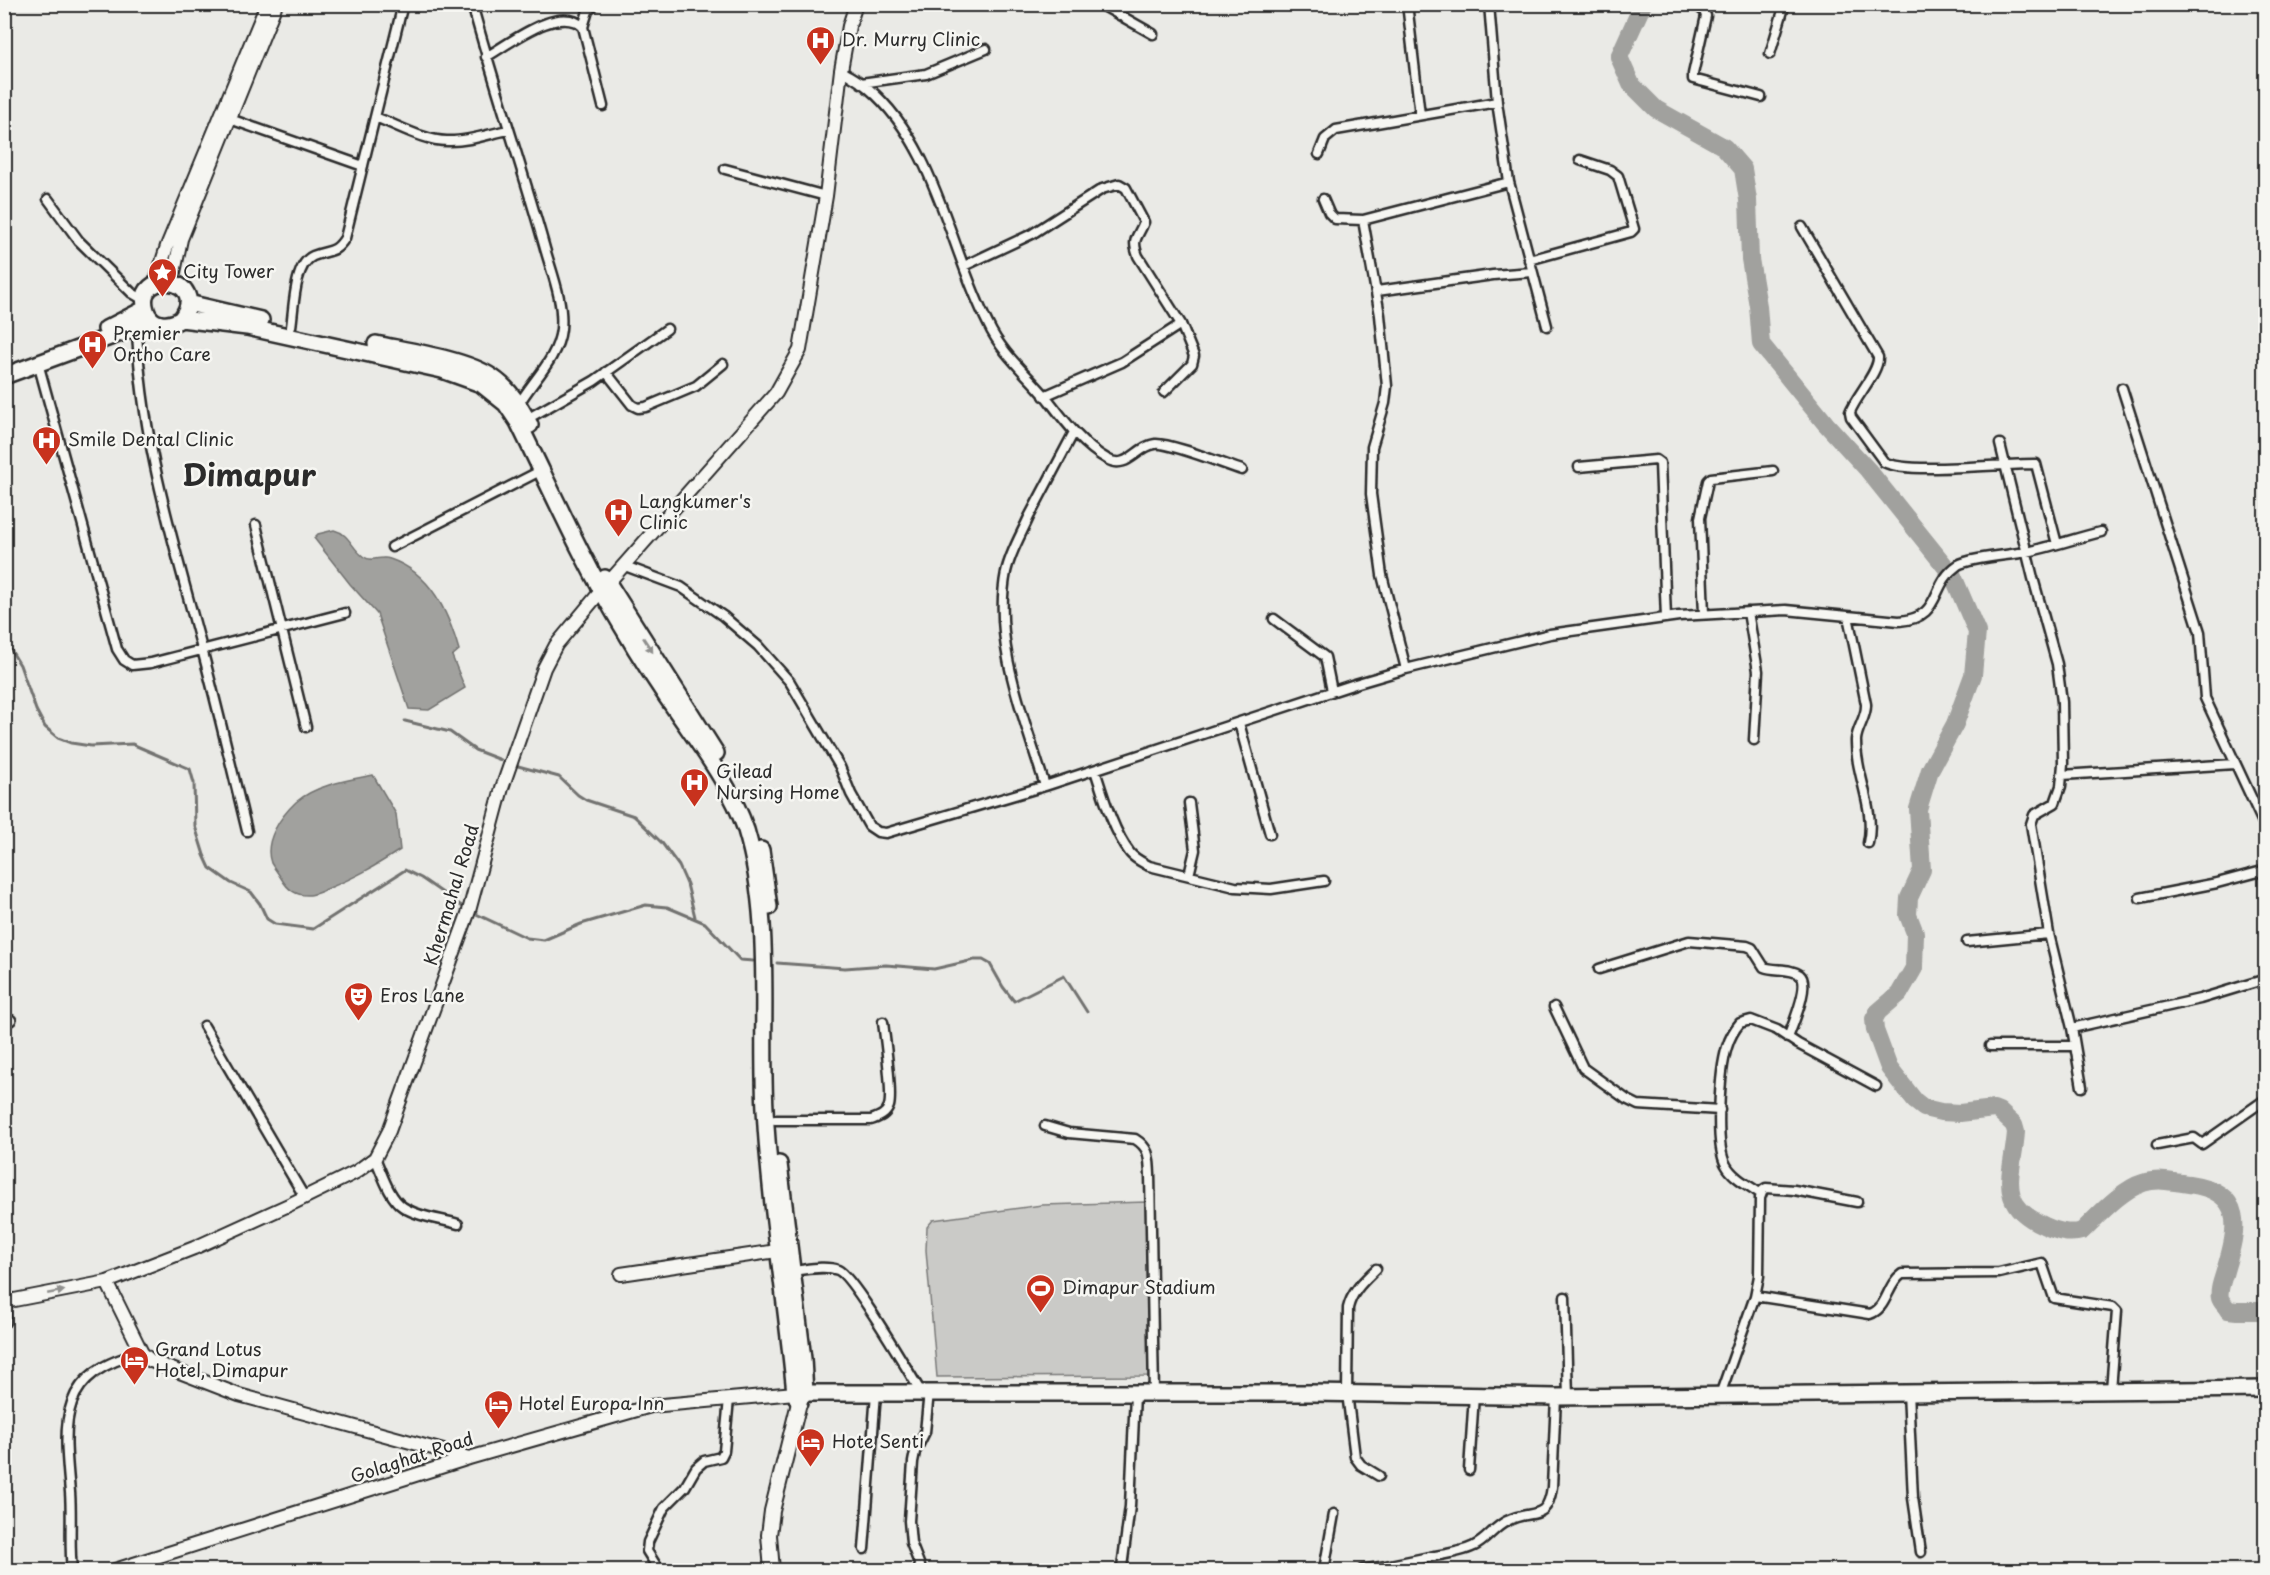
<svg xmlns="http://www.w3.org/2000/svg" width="2270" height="1575" font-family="'Playpen Sans',sans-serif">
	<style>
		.green { fill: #cacac7; stroke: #7a7a79; stroke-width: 1.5 }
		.water { fill: #a1a19e; stroke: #727270; stroke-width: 1.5 }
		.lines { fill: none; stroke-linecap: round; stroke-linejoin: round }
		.stream { stroke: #727270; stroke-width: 3 }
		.river { stroke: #a1a19e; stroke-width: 18 }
		.street-casing { stroke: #2b2b2b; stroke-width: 13 }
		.secondary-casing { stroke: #2b2b2b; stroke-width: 16 }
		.primary-casing { stroke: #2b2b2b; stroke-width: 18 }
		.highway-casing { stroke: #2b2b2b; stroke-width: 20 }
		.street { stroke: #f6f6f2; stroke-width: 8 }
		.secondary { stroke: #f6f6f2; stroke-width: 12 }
		.primary { stroke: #f6f6f2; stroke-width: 14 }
		.highway { stroke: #f6f6f2; stroke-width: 15 }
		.oneway { fill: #90908e }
		.labels { text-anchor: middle; stroke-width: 5; stroke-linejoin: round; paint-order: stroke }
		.poi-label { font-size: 18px; fill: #2b2b2b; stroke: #f6f6f2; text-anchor: start }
		.street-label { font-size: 18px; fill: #2b2b2b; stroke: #f6f6f2 }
		.town-label { font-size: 30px; font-weight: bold; fill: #2b2b2b; stroke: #f6f6f2 }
	</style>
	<rect width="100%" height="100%" fill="#eaeae6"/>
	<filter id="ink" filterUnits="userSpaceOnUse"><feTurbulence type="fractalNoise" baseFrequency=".0167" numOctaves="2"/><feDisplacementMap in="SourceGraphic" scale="12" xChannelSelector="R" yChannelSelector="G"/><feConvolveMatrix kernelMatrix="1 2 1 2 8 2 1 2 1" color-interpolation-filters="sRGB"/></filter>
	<g filter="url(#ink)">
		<path class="green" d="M1147,1202L1152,1376L937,1377L926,1250L927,1227L933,1220L1042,1205Z"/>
		<path class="water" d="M334,530C350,534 351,548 364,557C373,563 380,555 390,559C431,573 448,612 459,650L452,656L465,688L429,710L409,709L377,614L350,584L314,538L318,534Z
			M373,775L396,814L400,850C374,867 356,877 327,889C322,891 316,894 310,895C296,896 288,890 281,878C278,873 274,868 271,863C263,841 281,816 296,802C316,785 347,780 373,775Z"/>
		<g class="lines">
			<path class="stream" d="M4,639L20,665L36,710L45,727L58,738L71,743L91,746L132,744L190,769L194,783L195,826L204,855L210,868L231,883L251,892L260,904L267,919L275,924L313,929L405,870L421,878L466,909
				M405,721L450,732L475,750L501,760
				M518,766L559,777L578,795L586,800L634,816L662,843L679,866L687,884L695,917
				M472,912L527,938L544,940L581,924L646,905L667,907L705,923L740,960L753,961
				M777,963L845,968L886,965L934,969L974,960H983L990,964L1003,987L1014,1001L1064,976L1087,1012"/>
			<path class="river" d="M1643,4L1619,57L1631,84L1656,109L1724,147L1743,169L1748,200L1750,259L1758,306L1761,344L1826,424L1868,470L1953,576L1977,632L1973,675L1955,724L1930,770L1918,809L1922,870L1909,898L1908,915L1915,933L1914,968L1899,994L1878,1012L1874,1019L1875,1030L1889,1068L1915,1101L1924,1108L1941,1112L1960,1113L1994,1109L1999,1111L2014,1125L2016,1132C2013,1175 1994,1204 2045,1226C2057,1231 2069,1235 2082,1231C2098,1216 2122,1189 2143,1183C2158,1178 2174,1182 2189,1184C2246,1192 2238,1228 2225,1271C2223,1279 2218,1290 2220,1298C2221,1302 2226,1306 2228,1310L2237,1311H2266"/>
			<defs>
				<path id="street" d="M472,4C494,85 521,164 544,245C551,271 564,301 561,329C558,358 533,380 519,404
					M1100,4L1153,34
					M1410,4L1408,12L1420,115
					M1695,4L1704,11L1706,16L1693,74V79L1761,97
					M583,27L588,11L595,4
					M1770,54L1785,4
					M486,57C509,44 560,3 583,27L603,106
					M841,70C850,76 860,81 868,88C936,145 949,248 988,324C1002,354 1026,373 1047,398C1064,420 1082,445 1107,459C1127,471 1137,446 1155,444C1168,442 1226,465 1242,470
					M861,83L926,74L986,49
					M1497,102L1509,182L1547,326
					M375,117C397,125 424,141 447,141C467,142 489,134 508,130
					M230,119L363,166
					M1319,154L1325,139L1336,130L1497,102L1489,4
					M725,169L826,196
					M48,199L79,241L132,293L144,300
					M1323,199L1329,213L1335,219L1363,220L1509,182
					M1363,220L1380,315L1387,386L1385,403L1372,447L1371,494L1382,575L1406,669
					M1802,227L1878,357C1879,372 1856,396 1850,412L1851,417L1884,462C1907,475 2006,463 2036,464L2057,544
					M1529,260L1631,232L1634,229L1618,176L1610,170L1580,160
					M964,266L1032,234L1102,189L1119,184L1126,188L1144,222C1138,238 1131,238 1138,256L1181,324L1194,356L1192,364L1164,392
					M1377,291L1493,275L1532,272
					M137,327C140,437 174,543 202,649C218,709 232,770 247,831
					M291,327C294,308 294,264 313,256C329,249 334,255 345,238L403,4
					M38,363L117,649L124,660L132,665L151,663L345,613
					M606,372L632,405L638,408L646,407L696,386L723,364
					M2122,388L2200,632L2205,698L2266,829
					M1044,396L1122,362L1181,324
					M527,419L594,381L667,329
					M2000,444L2033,578L2057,664L2062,702L2063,764L2061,786L2055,803L2034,815L2031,824L2049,934L2072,1028L2082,1087
					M1579,467L1656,460L1660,463L1666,618
					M256,525L306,727
					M392,547L542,470
					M625,566L681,587L723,616L758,646L790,682L840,767L851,794L869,826L878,832L886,833L1045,786L1355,684L1406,669L1550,634L1679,616L1786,610L1899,621C1943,618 1929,585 1958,565C1969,558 2010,555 2026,552C2051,547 2076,538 2101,532
					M1748,612L1758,671L1754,740
					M1704,614L1700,518L1708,481L1711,478L1773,471
					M1848,616L1866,704C1867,717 1857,727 1856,740C1855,775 1876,808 1868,843
					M1274,619L1325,657L1332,691
					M1239,723L1270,834
					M1095,770C1103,795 1113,831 1130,853C1135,859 1142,862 1149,866L1235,887L1271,889L1324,881
					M2062,775L2235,764
					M1045,786C1025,719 992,643 1006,572C1010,553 1021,535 1029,517C1044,489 1059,460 1074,432
					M1189,875L1195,850L1189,803
					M2140,898L2217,883L2266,870
					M1967,942L2049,934
					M1599,969L1689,941L1747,946L1752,948L1764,967C1774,971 1791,968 1800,975C1811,984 1792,1026 1788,1038
					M1554,1007L1583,1068L1626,1099L1638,1105L1720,1110
					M4,1024L11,1020
					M204,1026L305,1198
					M2072,1028L2200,999L2266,979
					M1990,1046H2075
					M775,1120H871C879,1117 886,1115 889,1106C893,1093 885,1039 883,1022
					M1045,1126L1069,1133L1135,1139C1150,1148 1149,1158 1150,1174L1154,1394
					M2157,1145L2194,1138L2202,1144L2266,1099
					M375,1158C382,1173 389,1198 403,1207C418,1217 441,1219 458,1224
					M1761,1194C1750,1186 1733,1178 1726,1165C1714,1144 1720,1070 1727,1047C1730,1037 1734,1030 1740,1023L1751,1020L1777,1030L1798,1044L1876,1086
					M1376,1269C1364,1281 1352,1291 1348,1308L1347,1393L1355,1457L1361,1465L1379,1476
					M791,1271C805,1270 824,1265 838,1270C853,1276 909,1373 921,1392
					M1755,1296L1870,1314C1887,1309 1887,1284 1902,1274L1999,1273L2042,1263L2054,1298L2113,1307L2117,1311L2111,1390
					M1565,1297L1568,1397
					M1908,1392L1913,1498L1921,1552
					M1720,1395L1755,1296L1759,1276L1760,1198L1763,1190L1766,1188L1794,1190L1857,1202
					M1469,1470L1474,1395
					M864,1549L876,1393
					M920,1566L911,1543L909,1521L913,1462L915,1452L925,1432L929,1392
					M657,1567L647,1551L648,1542L664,1508L685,1487L696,1468L704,1461L721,1457L724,1451L729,1399
					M1122,1567L1130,1506L1135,1394
					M72,1570C69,1544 72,1518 70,1492C63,1420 58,1372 142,1353
					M1324,1570L1334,1514
					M1362,1570C1386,1566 1410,1561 1434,1556C1447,1554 1462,1552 1474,1546C1487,1540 1494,1527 1507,1521C1531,1508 1547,1524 1552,1487L1556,1397"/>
				<path id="secondary" d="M172,282L181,239L276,4
					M155,284L167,246L267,4
					M621,1274L777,1251
					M107,1282L142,1353L151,1361L239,1395L469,1458
					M4,1302L107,1282L194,1248L293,1203L356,1172L375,1158L389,1131L469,911L502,788L544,668L556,645L601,591L776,393L800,350L826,196L841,70L849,26L856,4
					M4,1303V1321
					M4,1570H5
					M115,1570L469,1458L651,1406L795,1393"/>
				<path id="primary" d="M772,1570L769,1535L772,1511L799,1403"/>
				<path id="highway" d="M188,303L261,320
					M181,319C212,277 133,267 146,310C151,327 169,327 181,319L247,327L442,370L481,384L506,404L518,422C552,491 582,560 622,626C641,659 662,691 684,722C707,755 733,791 746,830C773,919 760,1017 765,1109C770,1205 786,1298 795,1393L799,1403
					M106,329L145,309
					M376,344C409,351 465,359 492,377C510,389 520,406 530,425
					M4,376L137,327L152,320
					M605,578L716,753
					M761,850L769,907
					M779,1164L803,1359L805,1393L803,1396
					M795,1393H1312L1556,1397L2266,1389"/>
			</defs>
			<use href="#street" class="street-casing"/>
			<use href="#secondary" class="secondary-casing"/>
			<use href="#primary" class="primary-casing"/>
			<use href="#highway" class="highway-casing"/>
			<use href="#street" class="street"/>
			<use href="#secondary" class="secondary"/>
			<use href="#primary" class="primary"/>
			<use href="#highway" class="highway"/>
		</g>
		<defs><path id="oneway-solid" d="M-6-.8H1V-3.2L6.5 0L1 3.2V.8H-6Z" transform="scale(1.5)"/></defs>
		<g class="oneway">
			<use href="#oneway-solid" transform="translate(648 645) rotate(57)"/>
			<use href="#oneway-solid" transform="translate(56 1292) rotate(-11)"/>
		</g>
	</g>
	<defs>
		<symbol id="hospital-pin" viewBox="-11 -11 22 30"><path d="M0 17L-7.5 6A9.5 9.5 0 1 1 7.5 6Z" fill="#c8321e" stroke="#f6f6f2"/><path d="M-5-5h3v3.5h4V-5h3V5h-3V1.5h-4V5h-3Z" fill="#fff"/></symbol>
		<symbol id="sight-pin" viewBox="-11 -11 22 30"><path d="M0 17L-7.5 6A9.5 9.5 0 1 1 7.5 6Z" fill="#c8321e" stroke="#f6f6f2"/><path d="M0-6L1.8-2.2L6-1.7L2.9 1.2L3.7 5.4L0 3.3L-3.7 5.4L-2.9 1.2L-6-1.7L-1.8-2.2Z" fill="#fff"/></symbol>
		<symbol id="theatre-pin" viewBox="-11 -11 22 30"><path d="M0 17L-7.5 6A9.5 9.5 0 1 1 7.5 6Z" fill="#c8321e" stroke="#f6f6f2"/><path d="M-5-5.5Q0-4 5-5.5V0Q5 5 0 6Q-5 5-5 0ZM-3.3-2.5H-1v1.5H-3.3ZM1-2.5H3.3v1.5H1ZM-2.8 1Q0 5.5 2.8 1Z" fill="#fff"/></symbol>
		<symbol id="stadium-pin" viewBox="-11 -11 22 30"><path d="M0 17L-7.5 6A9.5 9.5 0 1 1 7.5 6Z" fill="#c8321e" stroke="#f6f6f2"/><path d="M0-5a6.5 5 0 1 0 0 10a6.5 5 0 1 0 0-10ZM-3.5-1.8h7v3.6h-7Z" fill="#fff"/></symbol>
		<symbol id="hotel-pin" viewBox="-11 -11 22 30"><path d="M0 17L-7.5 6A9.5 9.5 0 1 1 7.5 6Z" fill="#c8321e" stroke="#f6f6f2"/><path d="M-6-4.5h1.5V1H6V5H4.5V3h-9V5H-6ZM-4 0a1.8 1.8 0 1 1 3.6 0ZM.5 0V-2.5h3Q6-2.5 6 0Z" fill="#fff"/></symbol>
	</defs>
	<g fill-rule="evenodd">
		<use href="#hospital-pin" x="804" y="24" width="33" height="45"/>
		<use href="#sight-pin" x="146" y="256" width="33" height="45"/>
		<use href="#hospital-pin" x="76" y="328" width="33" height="45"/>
		<use href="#hospital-pin" x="30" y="424" width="33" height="45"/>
		<use href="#hospital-pin" x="602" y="496" width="33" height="45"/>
		<use href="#hospital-pin" x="678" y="766" width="33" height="45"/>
		<use href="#theatre-pin" x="342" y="980" width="33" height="45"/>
		<use href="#stadium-pin" x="1024" y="1272" width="33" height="45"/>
		<use href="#hotel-pin" x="118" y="1344" width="33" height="45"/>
		<use href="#hotel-pin" x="482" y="1388" width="33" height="45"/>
		<use href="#hotel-pin" x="794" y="1426" width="33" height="45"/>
	</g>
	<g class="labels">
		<g class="poi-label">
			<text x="842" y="46">Dr. Murry Clinic</text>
			<text x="183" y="278">City Tower</text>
			<text x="113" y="340">Premier<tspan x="113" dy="21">Ortho Care</tspan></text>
			<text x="68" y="446">Smile Dental Clinic</text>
			<text x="639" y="508">Langkumer's<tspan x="639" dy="21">Clinic</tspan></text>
			<text x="716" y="778">Gilead<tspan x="716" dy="21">Nursing Home</tspan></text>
			<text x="380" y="1002">Eros Lane</text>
			<text x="1062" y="1294">Dimapur Stadium</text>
			<text x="155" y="1356">Grand Lotus<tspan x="155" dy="21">Hotel, Dimapur</tspan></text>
			<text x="519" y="1410">Hotel Europa Inn</text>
			<text x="832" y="1448">Hote Senti</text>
		</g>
		<g class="street-label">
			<text transform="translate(452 895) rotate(-73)" y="6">Khermahal Road</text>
			<text transform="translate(412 1458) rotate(-18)" y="6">Golaghat Road</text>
		</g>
		<g class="town-label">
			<text x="249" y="486">Dimapur</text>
		</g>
	</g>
	<rect width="2270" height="1575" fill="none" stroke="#f6f6f2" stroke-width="24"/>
	<rect x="12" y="12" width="2246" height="1551" fill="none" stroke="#2b2b2b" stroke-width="2" filter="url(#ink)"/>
</svg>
